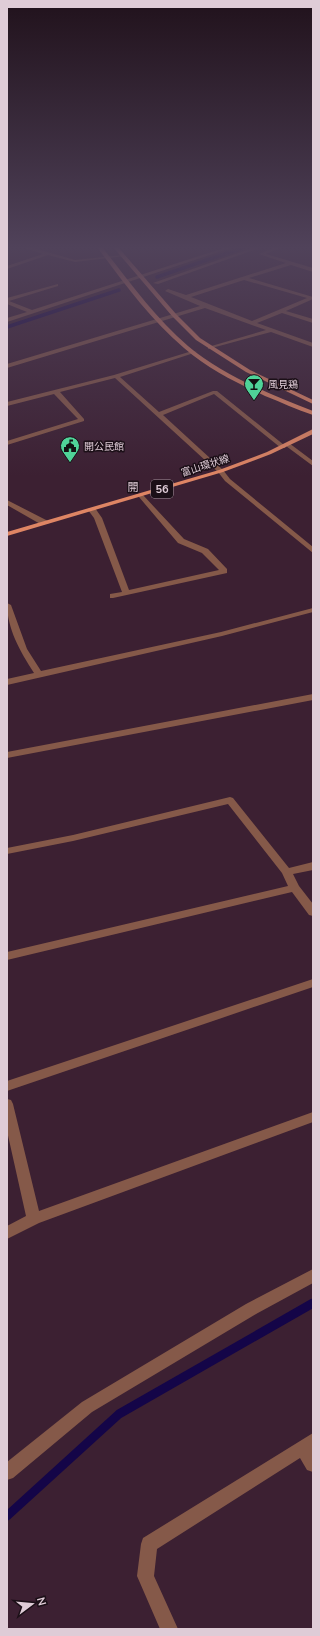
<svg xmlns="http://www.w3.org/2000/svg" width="320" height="1636" font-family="'Nunito Sans','Noto Sans JP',sans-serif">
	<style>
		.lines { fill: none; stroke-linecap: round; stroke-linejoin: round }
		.stream-far1 { stroke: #140548; stroke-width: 3.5 }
		.stream { stroke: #140548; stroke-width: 9 }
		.minor { fill: #855949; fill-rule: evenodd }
		.major { fill: #de8564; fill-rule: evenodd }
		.labels { text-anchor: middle; stroke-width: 3; stroke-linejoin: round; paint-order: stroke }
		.far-poi-label { font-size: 10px; fill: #dfccd7; stroke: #1b0f17; text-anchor: start }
		.far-street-label { font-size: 10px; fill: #dfccd7; stroke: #1b0f17 }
		.far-neighbourhood-label { font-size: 11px; fill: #dfccd7; stroke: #1b0f17 }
		.shield { fill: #1b0f17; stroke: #a4939d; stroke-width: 1 }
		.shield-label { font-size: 11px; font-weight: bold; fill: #dfccd7 }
	</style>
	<rect width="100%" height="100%" fill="#3c2032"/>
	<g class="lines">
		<path class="stream-far1" d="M157,277L245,247
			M7,327L119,290"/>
		<path class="stream" d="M7,1516L119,1414L313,1303"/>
		<path class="minor" d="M22,247H30L75,260L123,255L125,256L75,262L48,255L7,269V266L43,254Z
			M227,247H234L7,322V318L27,312L7,304V298L58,284V286L9,301L32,310Z
			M255,247H262L158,284L153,283Z
			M275,247H282L266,254L313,268V272L291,265L249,278L313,297V299L286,311L313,319V323L282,313L257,323L313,343V347L271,332L208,349V347L266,330L205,308L7,368V364L200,306L165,291L168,289L186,295L286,263L259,254ZM244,280L307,298L252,321L191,297Z
			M192,351L197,352L120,377L159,412L213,391H217L284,445L285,443H289L313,461V466L286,446L285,448H281L214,394L163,415L223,470L230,479L313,547V553L225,481L218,472L115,378L60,392L84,419V421L7,445V441L78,419L54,394L7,406V402L114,375Z
			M141,494L143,495L184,539L208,549L227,569V573L113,598H110V594L122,592L94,518L88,510L89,508H95L102,518L129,590L219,570L202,553L178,543L139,497V495Z
			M7,500L48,521L49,523L42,525L7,505Z
			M7,603L11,605L27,649L41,671L221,632L313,608V612L222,636L7,685V679L34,673C20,651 7,629 7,603Z
			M313,694V700L7,758V752Z
			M230,797L233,798L289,868L313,862V870L293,874L299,886L313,904V916L309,915L292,892L7,960V952L288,886L282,873L228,804L73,841L7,854V848L73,835Z
			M313,979V987L7,1091V1081Z
			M7,1099L11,1100L13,1104L39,1211L313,1112V1122L39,1223L7,1239V1226L26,1216L7,1131Z
			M313,1269V1283L256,1314L92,1412L13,1478L7,1480V1462L82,1402L246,1304Z
			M313,1433V1472L307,1470L300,1458L157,1549L154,1576L178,1629H160L137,1576L141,1544L143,1538Z"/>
		<path class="major" d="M97,247H102C129,281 155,318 188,346C224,376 270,394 313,411V415C297,410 281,402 265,396C237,383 208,369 184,348C150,319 123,282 97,247Z
			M113,247H118L176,314L200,338L250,370L313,400V404L246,372L196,340L172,316Z
			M313,429V434L271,454L223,472L7,536V532L219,470L267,452Z"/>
	</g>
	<linearGradient id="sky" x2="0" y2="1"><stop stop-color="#21121c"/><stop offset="0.52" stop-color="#50425a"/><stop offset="1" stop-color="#50425a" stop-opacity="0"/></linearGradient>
	<rect width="320" height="476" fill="url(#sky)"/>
	<defs>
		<symbol id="bar-pin" viewBox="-11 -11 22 30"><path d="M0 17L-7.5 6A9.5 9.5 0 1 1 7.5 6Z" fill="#4fd398" stroke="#1b0f17"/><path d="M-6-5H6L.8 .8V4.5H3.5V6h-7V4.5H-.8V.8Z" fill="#111"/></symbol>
		<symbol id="civic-pin" viewBox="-11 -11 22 30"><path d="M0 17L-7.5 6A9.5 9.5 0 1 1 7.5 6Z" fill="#4fd398" stroke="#1b0f17"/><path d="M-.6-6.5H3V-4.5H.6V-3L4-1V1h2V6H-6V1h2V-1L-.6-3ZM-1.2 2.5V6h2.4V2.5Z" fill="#111"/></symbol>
	</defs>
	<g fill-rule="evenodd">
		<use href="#bar-pin" x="243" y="373" width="22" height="30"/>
		<use href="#civic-pin" x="59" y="435" width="22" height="30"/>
	</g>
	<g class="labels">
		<g class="far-poi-label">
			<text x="268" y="388">風見鶏</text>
			<text x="84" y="450">開公民館</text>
		</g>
		<g class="far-street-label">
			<text transform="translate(205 465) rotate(-18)" y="4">富山環状線</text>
		</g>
		<g class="far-neighbourhood-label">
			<text x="133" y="491">開</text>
		</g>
		<rect class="shield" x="151" y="480" width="22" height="18" rx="3"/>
		<g class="shield-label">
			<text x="162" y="493">56</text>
		</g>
	</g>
	<rect width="320" height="1636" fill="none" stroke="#dfccd7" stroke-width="16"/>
	<g transform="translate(32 1604) rotate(74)" stroke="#1b0f17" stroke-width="3" paint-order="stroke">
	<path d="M0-3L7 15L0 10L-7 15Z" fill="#dfccd7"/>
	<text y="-6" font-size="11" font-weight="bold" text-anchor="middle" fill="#dfccd7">N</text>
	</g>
</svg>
